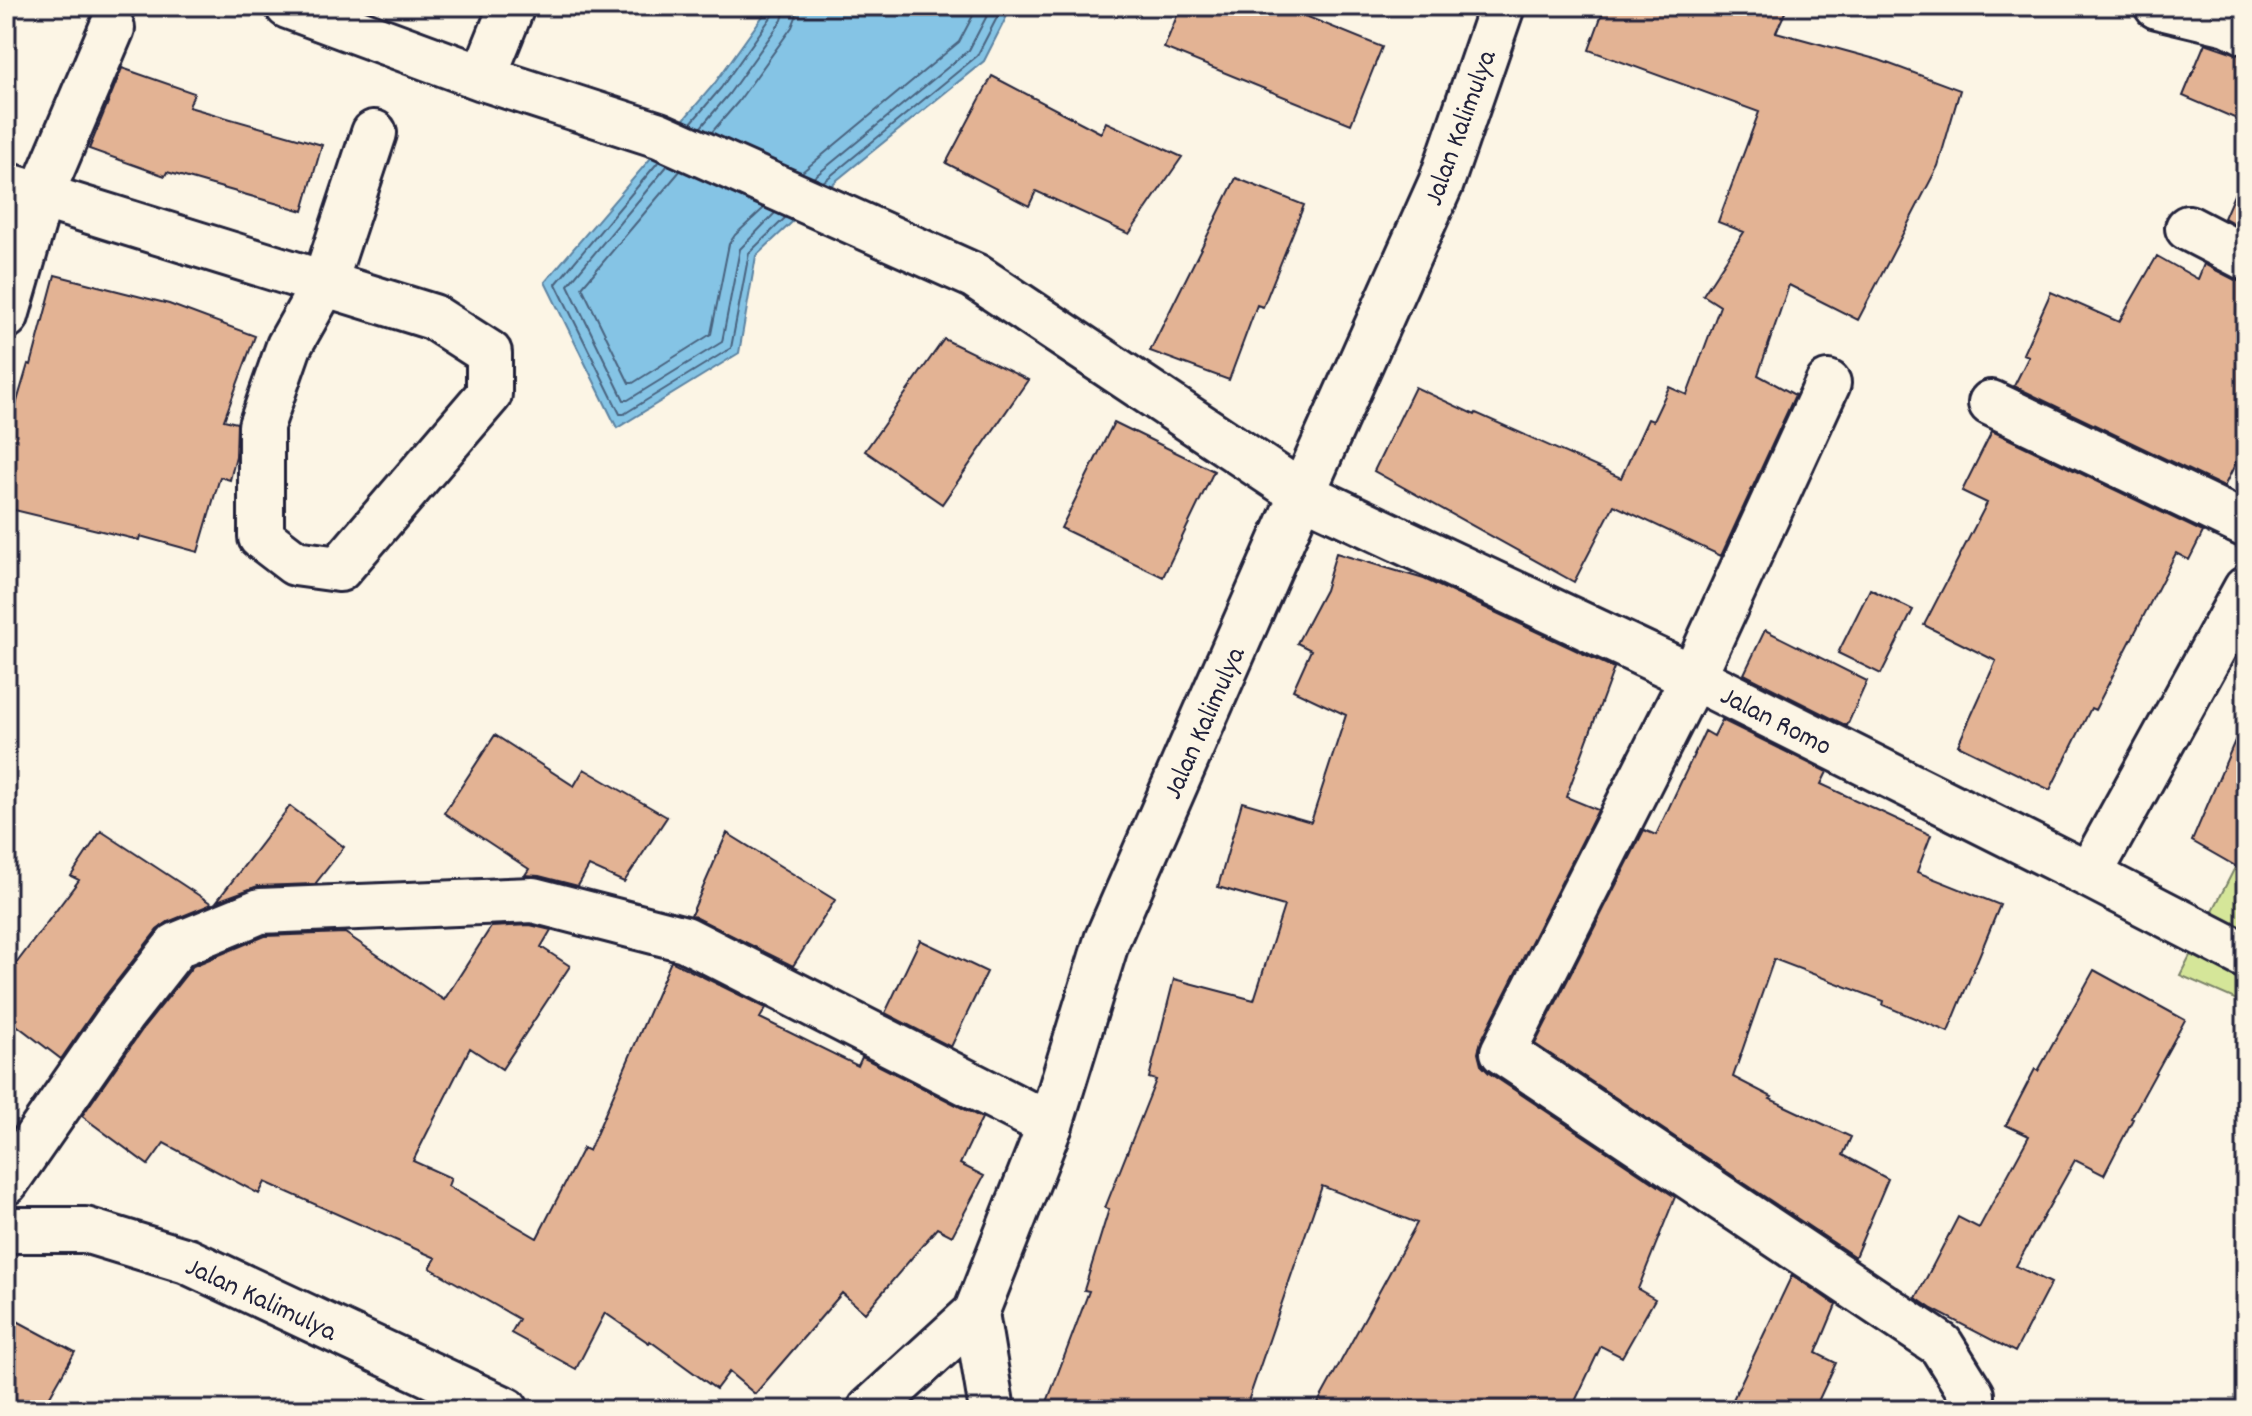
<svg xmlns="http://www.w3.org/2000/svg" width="2252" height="1416" font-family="Dekko,sans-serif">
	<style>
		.green { fill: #d5e699; stroke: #7c846a; stroke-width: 2 }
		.water { fill: #85c4e5; stroke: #5d83a1; stroke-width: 2 }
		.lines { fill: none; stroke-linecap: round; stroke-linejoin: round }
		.shore { stroke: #4a637f; stroke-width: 2 }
		.building { fill: #e3b394; stroke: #22223b; stroke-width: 2 }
		.street-casing { stroke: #22223b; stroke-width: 50 }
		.secondary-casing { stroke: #22223b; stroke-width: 50 }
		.street { stroke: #fcf5e5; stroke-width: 44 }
		.secondary { stroke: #fcf5e5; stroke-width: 44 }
		.labels { text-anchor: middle; stroke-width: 6; stroke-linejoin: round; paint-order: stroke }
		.street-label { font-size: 28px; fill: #22223b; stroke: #fcf5e5 }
	</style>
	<rect width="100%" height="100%" fill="#fcf5e5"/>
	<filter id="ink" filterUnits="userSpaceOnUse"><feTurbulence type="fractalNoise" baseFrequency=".0125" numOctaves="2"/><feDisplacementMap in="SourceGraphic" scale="16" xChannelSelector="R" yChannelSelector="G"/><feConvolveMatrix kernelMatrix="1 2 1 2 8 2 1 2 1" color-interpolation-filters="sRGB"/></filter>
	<g filter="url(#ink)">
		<path class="green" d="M2246,846V1004L2180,975Z"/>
		<path class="water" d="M770,6H1012L984,61L837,180L756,256L739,353L617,428L545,282L715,83Z"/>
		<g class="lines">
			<path class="shore" d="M691,123L721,88L774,13L775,6
				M701,127L729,94L782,20L786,6
				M712,132L738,102L792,27L796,17L798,6
				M659,161L556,284L620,414H624L731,348L749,253L785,218
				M668,165L568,285L624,400H628L722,342L740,249L775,213
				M680,171L582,287L629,383H633L711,334L729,244L735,235L764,208
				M802,172L959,42L978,6
				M813,178L969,50L992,6
				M823,182L977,56L1003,6"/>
		</g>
		<path class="building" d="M1181,6H1281L1382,47L1351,124L1164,48Z
			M1605,6H1788L1776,32L1879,60L1960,90L1938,166L1858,320L1789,285L1758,375L1795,395L1721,556L1614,505L1574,582L1374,471L1415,387L1475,415L1476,413L1621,478L1648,419L1653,421L1669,387L1687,395L1720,306L1703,295L1744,232L1718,222L1759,112L1589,50Z
			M2205,43L2246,57V123L2183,96Z
			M122,68L194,93L189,107L322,145L303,211L167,172L165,176L89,149Z
			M992,76L1101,133L1106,122L1182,157L1129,234L1036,191L1029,206L946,163Z
			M2246,167V230L2224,218Z
			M1236,178L1304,205L1263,307L1257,305L1229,380L1150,351Z
			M2157,256L2198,279L2204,264L2235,280L2246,283V442L2224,487L2014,386L2029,356L2023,354L2051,292L2119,322Z
			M55,275L169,304L255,336L224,420L237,423L236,456L230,480L220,477L198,552L140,536L139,540L6,508V439L28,364L31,365Z
			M944,339L1028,380L942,504L865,451Z
			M1114,422L1214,471L1163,577L1061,528Z
			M1992,431L2203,532L2189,560L2176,553L2095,710L2091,708L2050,790L1958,745L1996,661L1924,625L1987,503L1962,491Z
			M1336,553L1424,579L1614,668L1566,797L1598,810L1481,1041L1478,1053L1481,1065L1489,1073L1675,1197L1638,1289L1655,1299L1622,1357L1601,1346L1571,1410H1314L1417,1223L1322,1186L1245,1410H1044L1089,1291L1084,1290L1109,1209L1105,1208L1156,1080L1149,1078L1174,979L1254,1000L1284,906L1218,887L1242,802L1311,822L1346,715L1293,690L1311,650L1297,643L1325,590Z
			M1870,589L1913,610L1881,674L1838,653Z
			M1765,630L1867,681L1847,726L1744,674Z
			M2246,715V872L2192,841Z
			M1722,720L1827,772L1821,784L1931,835L1917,872L2000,905L1948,1032L1883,1005L1884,1001L1774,959L1733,1077L1772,1097L1770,1099L1851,1137L1843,1155L1888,1179L1855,1257L1535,1044L1644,830L1656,835L1705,731L1714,736Z
			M495,735L574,786L584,769L667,817L624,882L589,866L578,886L539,876L525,875L529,869L444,813Z
			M290,806L344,847L315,884L258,886L217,901Z
			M101,831L212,904L168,922L157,930L102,1000L61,1059L6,1017V977L79,880L71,876Z
			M727,833L835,900L793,966L691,915Z
			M530,925L551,930L541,947L570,966L502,1069L470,1048L413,1161L451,1178L448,1186L537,1238L583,1148L589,1151L671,961L766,1008L760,1018L858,1066L862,1057L982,1118L960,1164L984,1176L952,1236L937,1228L865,1313L842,1293L755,1394L729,1372L716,1389L650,1341L649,1343L605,1313L576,1369L511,1333L519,1319L430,1268L436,1258L265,1182L259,1194L164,1143L148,1165L82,1116L142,1030L193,966L265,936L345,933L444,1000L491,927Z
			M920,940L987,972L951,1047L885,1013Z
			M2094,970L2185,1020L2131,1118L2133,1119L2104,1175L2075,1160L2016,1266L2051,1283L2015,1352L1932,1309L1916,1298L1958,1217L1979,1228L2029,1136L2006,1125L2035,1069L2038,1071Z
			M1792,1275L1836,1305L1816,1353L1836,1363L1814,1410H1728Z
			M6,1315L75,1352L42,1410H6Z"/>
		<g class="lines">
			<defs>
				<path id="street" d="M288,6L483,78L659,135L975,276L1302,494L1693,677L2089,875L2246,956
					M2157,6L2228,23L2246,32
					M483,78L512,6
					M6,185L433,317L489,353V394L339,569L295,563L261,537V426L289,346L324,284L374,133
					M2188,228L2246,258
					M6,316L41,195L112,28
					M1828,383L1693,677L1503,1052L1941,1345L1972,1395L1969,1410
					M1991,403L2246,525
					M2089,875L2246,589
					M6,1182L122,1015L177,945L260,911L533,900L685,939L1050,1125
					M976,1313L992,1410"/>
				<path id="secondary" d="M6,1230H85L187,1261L506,1410
					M870,1410L976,1313L1050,1125L1107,940L1302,494L1441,183L1502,6"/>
			</defs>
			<use href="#street" class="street-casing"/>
			<use href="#secondary" class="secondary-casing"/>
			<use href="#street" class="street"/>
			<use href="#secondary" class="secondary"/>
		</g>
	</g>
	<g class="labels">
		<g class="street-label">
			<text transform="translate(1458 127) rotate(-70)" y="10">Jalan Kalimulya</text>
			<text transform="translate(1777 719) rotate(27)" y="10">Jalan Romo</text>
			<text transform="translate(1202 722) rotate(-66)" y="10">Jalan Kalimulya</text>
			<text transform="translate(262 1297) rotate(25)" y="10">Jalan Kalimulya</text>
		</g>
	</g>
	<rect width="2252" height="1416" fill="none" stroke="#fcf5e5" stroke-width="32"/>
	<rect x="16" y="16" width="2220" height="1384" fill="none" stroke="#22223b" stroke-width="3" filter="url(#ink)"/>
</svg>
